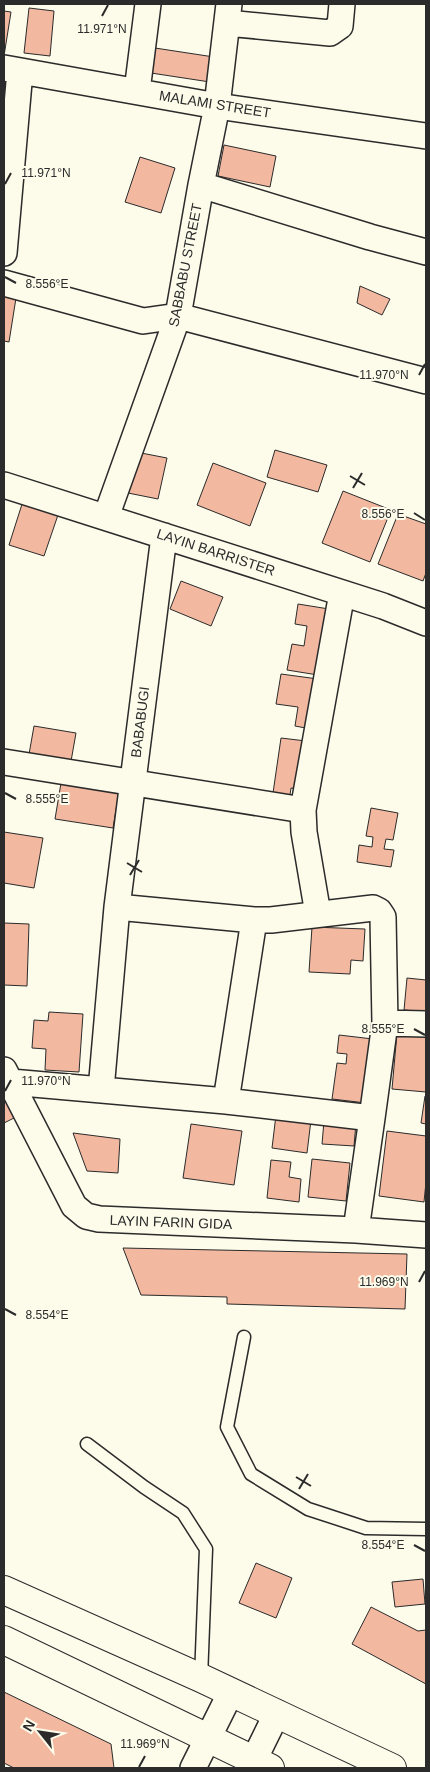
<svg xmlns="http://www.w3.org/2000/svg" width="430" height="1772" font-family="Arial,sans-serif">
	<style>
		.building { fill: #f2b8a0; stroke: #2b2b2b }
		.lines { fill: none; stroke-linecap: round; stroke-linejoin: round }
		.service-casing { stroke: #2b2b2b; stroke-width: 15 }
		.minor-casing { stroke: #2b2b2b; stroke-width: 28 }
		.tertiary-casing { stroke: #2b2b2b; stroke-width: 30 }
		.service { stroke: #fdfbea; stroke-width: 12 }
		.minor { stroke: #fdfbea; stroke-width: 25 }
		.tertiary { stroke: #fdfbea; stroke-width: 28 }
		.ticks { fill: none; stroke: #2b2b2b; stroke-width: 2 }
		.labels { text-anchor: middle; stroke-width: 4; stroke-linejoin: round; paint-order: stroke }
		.street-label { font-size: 14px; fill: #2b2b2b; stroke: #fdfbea }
		.ticks-label { font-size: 12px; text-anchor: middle; fill: #2b2b2b; stroke: #fdfbea; stroke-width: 4; stroke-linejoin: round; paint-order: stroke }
	</style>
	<rect width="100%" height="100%" fill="#fdfbea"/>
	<path class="building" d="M29,8L54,11L50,56L24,53Z
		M4,11L11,12L4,56Z
		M155,48L214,57L210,82L151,73Z
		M224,145L276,156L270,187L218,176Z
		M140,157L175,168L161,213L125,202Z
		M360,286L390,299L382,315L357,303Z
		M4,295L16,298L9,342L4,341Z
		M275,450L327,465L318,492L267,477Z
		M136,452L167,458L158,499L128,493Z
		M213,463L266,483L250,526L197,505Z
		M343,491L391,510L370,562L322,543Z
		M23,501L59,512L44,556L9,545Z
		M398,514L426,524V573L423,581L378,564Z
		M181,581L223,597L211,626L170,609Z
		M298,604L329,609L318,675L287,670L292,644L304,646L307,626L295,624Z
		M281,674L318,679L311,729L295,726L298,707L276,704Z
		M34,726L76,733L70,767L28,760Z
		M281,738L306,741L299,789L291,788L290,795L273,793Z
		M61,783L119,792L113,828L55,819Z
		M371,808L398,813L393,840L386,839L384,849L394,850L391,867L357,862L359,845L372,847L373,837L366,836Z
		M4,832L43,838L34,888L4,883Z
		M4,923L29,924L27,986L4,985Z
		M312,927L365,929L363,961L351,960L350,974L309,972Z
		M407,978L426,980V1012L404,1010Z
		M49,1012L83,1014L79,1072L45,1070L46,1049L32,1048L34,1020L48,1021Z
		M397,1033L426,1035V1092L392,1089Z
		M339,1035L373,1039L366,1103L332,1099L337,1063L346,1064L347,1054L337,1053Z
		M425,1096H426V1124L421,1123Z
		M4,1097L14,1118L4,1123Z
		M276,1115L311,1120L307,1153L272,1148Z
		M324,1121L356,1123L354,1146L322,1144Z
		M191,1124L242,1131L234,1185L183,1178Z
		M387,1131L426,1136V1182L424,1202L379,1196Z
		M73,1133L120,1139L118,1173L87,1171Z
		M312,1159L350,1163L346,1201L308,1197Z
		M271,1160L291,1162L289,1177L301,1179L299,1202L267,1198Z
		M123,1248L407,1254L405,1309L227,1304V1297L141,1295Z
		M256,1563L292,1578L276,1618L239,1603Z
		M423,1579L425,1604L395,1607L392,1582Z
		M371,1607L418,1631L426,1630V1684L352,1644Z
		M4,1692L111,1744L114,1768H14L4,1763Z"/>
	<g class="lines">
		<defs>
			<path id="service" d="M244,1337L227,1427L251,1474L308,1509L366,1528L426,1529
				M87,1444L144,1487L183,1513L206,1549L201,1678"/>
			<path id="minor" d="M227,23L330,33L340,26L342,4
				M4,68L217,106L426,136
				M137,91L148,4
				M201,185L370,237L426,252
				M4,253L20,71
				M4,283L143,321L178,316L426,381
				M4,485L383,606L426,623
				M106,517L178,316L201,185L217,106L229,4
				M4,762L303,810
				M318,914L304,832L303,810L342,593
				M385,1023L426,1024
				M4,1070L74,1206L86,1216L99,1219L356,1230L426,1235
				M11,1082L226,1101L372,1118L385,1023L383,917L379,911L373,908L271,920H254L117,907
				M101,1090L117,907L164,536
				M226,1101L254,920
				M356,1230L372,1118
				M193,1768L231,1692
				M250,1768L277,1713"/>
			<path id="tertiary" d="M4,1590L201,1678L392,1768
				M4,1640L270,1768"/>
		</defs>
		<use href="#service" class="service-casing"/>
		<use href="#minor" class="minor-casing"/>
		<use href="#tertiary" class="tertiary-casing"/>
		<use href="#service" class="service"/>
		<use href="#minor" class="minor"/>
		<use href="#tertiary" class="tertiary"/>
	</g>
	<path class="ticks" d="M102,16L108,5M5,184L11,173M5,277L16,283M419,375L425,364M350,476L365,485M353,488L362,473M414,513L425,520M5,793L16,799M127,863L142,872M130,875L139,860M414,1029L425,1035M5,1091L11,1080M419,1282L425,1271M5,1309L16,1315M296,1477L311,1486M299,1489L308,1474M414,1545L425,1551M139,1767L145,1756"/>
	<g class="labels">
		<g class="street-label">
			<text transform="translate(215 104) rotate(9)" y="5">MALAMI STREET</text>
			<text transform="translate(185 265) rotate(-79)" y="5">SABBABU STREET</text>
			<text transform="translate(216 552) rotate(18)" y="5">LAYIN BARRISTER</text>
			<text transform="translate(140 722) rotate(-83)" y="5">BABABUGI</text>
			<text transform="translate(171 1222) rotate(2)" y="5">LAYIN FARIN GIDA</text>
		</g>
	</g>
	<g class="ticks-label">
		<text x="102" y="33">11.971°N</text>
		<text x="46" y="177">11.971°N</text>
		<text x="47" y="288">8.556°E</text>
		<text x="384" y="379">11.970°N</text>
		<text x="383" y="518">8.556°E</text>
		<text x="47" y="803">8.555°E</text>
		<text x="383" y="1033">8.555°E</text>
		<text x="46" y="1085">11.970°N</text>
		<text x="384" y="1286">11.969°N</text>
		<text x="47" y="1319">8.554°E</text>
		<text x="383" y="1549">8.554°E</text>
		<text x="145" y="1748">11.969°N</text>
	</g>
	<rect width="430" height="1772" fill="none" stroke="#2b2b2b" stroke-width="10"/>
	<g transform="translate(40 1732) rotate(300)" stroke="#fdfbea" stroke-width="4" paint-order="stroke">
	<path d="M0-4L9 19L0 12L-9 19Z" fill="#2b2b2b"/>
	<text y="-8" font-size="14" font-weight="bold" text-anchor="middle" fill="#2b2b2b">N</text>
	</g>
</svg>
